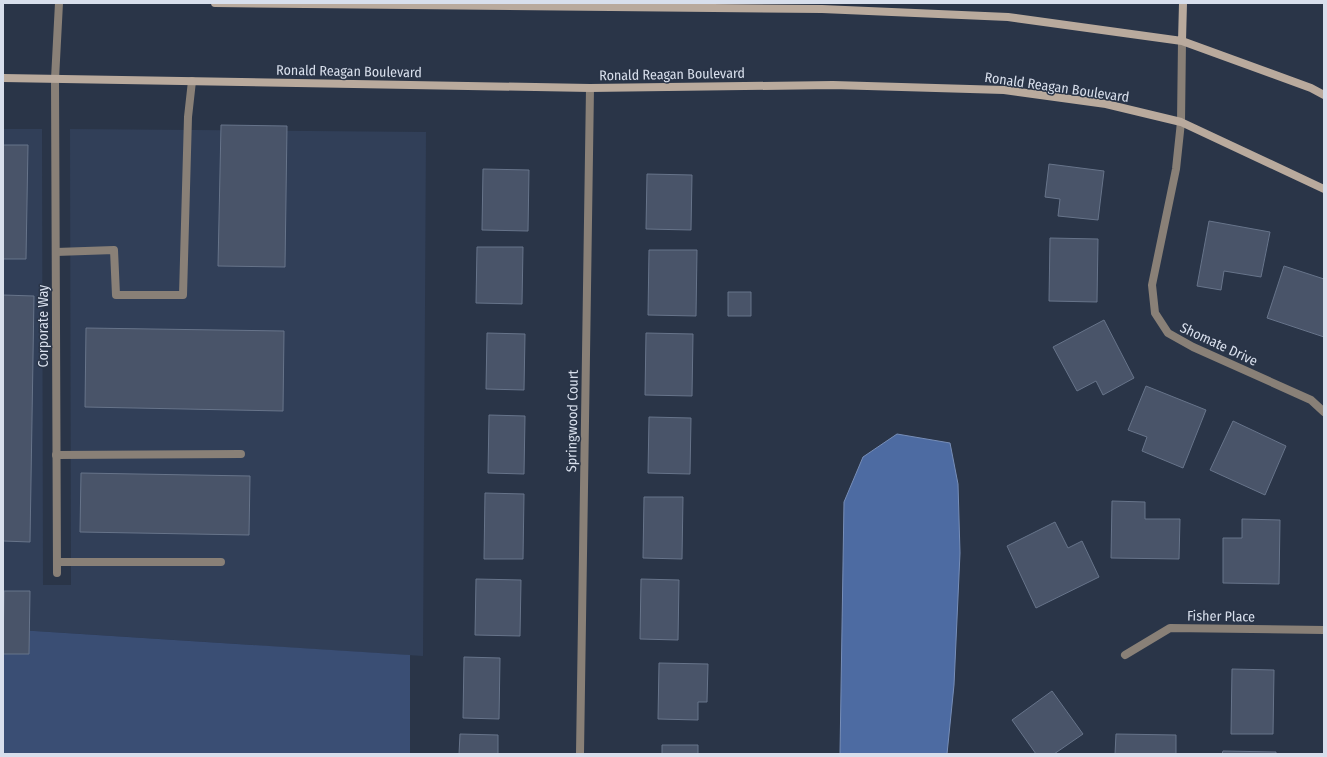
<svg xmlns="http://www.w3.org/2000/svg" width="1327" height="757" font-family="'Fira Sans Condensed',sans-serif">
	<style>
		.built { fill: #313f58 }
		.green { fill: #3a4e74 }
		.water { fill: #4d6ba2; stroke: #778eb8 }
		.building { fill: #495469; stroke: #67748a }
		.lines { fill: none; stroke-linecap: round; stroke-linejoin: round }
		.lane { stroke: #898077; stroke-width: 8 }
		.street { stroke: #898077; stroke-width: 8 }
		.secondary { stroke: #b9aa9d; stroke-width: 8 }
		.labels { text-anchor: middle; stroke-width: 3; stroke-linejoin: round; paint-order: stroke }
		.street-label { font-size: 14px; fill: #d8dfec; stroke: #2a3548 }
	</style>
	<rect width="100%" height="100%" fill="#2a3548"/>
	<path class="built" d="M3,129H42L43,585H71L70,129L426,132L423,656L3,629Z"/>
	<path class="green" d="M3,629L410,655V754H3Z"/>
	<path class="water" d="M897,434L950,443L958,484L960,553L954,685L947,754H840L844,502L863,457Z"/>
	<path class="building" d="M221,125L287,126L285,267L218,266Z
		M3,145H28L26,259H3Z
		M1049,164L1104,171L1098,220L1058,216L1060,199L1045,197Z
		M483,169L529,170L528,231L482,230Z
		M647,174L692,175L691,230L646,229Z
		M1209,221L1270,232L1261,277L1224,271L1221,290L1197,286Z
		M1050,238L1098,239L1097,302L1049,301Z
		M477,247H523L522,304L476,303Z
		M649,250H697L696,316L648,315Z
		M1284,266L1324,279V337L1267,318Z
		M728,292H751V316H728Z
		M3,295L34,296L30,542L3,541Z
		M1104,320L1134,378L1103,395L1096,381L1077,391L1053,347Z
		M86,328L284,331L283,411L85,407Z
		M487,333L525,334L524,390L486,389Z
		M646,333L693,334L692,396L645,395Z
		M1146,386L1206,410L1183,468L1142,451L1147,437L1128,430Z
		M489,415L525,416L524,474L488,473Z
		M649,417L691,418L690,474L648,473Z
		M1233,421L1286,446L1265,495L1210,470Z
		M81,473L250,476L249,535L80,532Z
		M485,493L524,494L523,559H484Z
		M644,497H683L682,559L643,558Z
		M1112,501L1145,502V519H1180L1179,559L1111,558Z
		M1242,519L1280,520L1279,584L1223,583V538H1242Z
		M1055,522L1068,548L1082,541L1099,577L1036,608L1007,546Z
		M476,579L521,580L520,636L475,635Z
		M641,579L679,580L678,640L640,639Z
		M4,591H30L29,654H3Z
		M464,657L500,658L499,719L463,718Z
		M659,663L708,664L707,702H698V720L658,719Z
		M1232,669L1274,670L1273,734H1231Z
		M1052,691L1083,734L1054,754H1036L1012,720Z
		M460,734L498,735V754H459Z
		M1116,734L1176,735V754H1115Z
		M662,745H698V754H662Z
		M1223,751L1276,752V754H1222Z"/>
	<g class="lines">
		<path class="lane" d="M56,252L114,250L116,295H183L188,117L192,81
			M56,455L241,454
			M57,562H221"/>
		<path class="street" d="M1182,41L1181,122L1176,169L1152,285L1155,313L1168,333L1193,347L1311,400L1324,412
			M57,573L55,79L59,3
			M1125,655L1170,628L1324,630
			M580,754L590,88"/>
		<path class="secondary" d="M215,3L822,9L1008,17L1182,41L1311,88L1324,95
			M1182,41L1183,3
			M3,78L590,88L833,85L1004,90L1106,104L1181,122L1324,189"/>
	</g>
	<g class="labels">
		<g class="street-label">
			<text transform="translate(349 71) rotate(1)" y="5">Ronald Reagan Boulevard</text>
			<text transform="translate(672 74) rotate(-1)" y="5">Ronald Reagan Boulevard</text>
			<text transform="translate(1057 87) rotate(8)" y="5">Ronald Reagan Boulevard</text>
			<text transform="translate(43 326) rotate(-90)" y="5">Corporate Way</text>
			<text transform="translate(1219 344) rotate(25)" y="5">Shomate Drive</text>
			<text transform="translate(572 421) rotate(-89)" y="5">Springwood Court</text>
			<text transform="translate(1221 616) rotate(1)" y="5">Fisher Place</text>
		</g>
	</g>
	<rect width="1327" height="757" fill="none" stroke="#d8dfec" stroke-width="8"/>
</svg>
